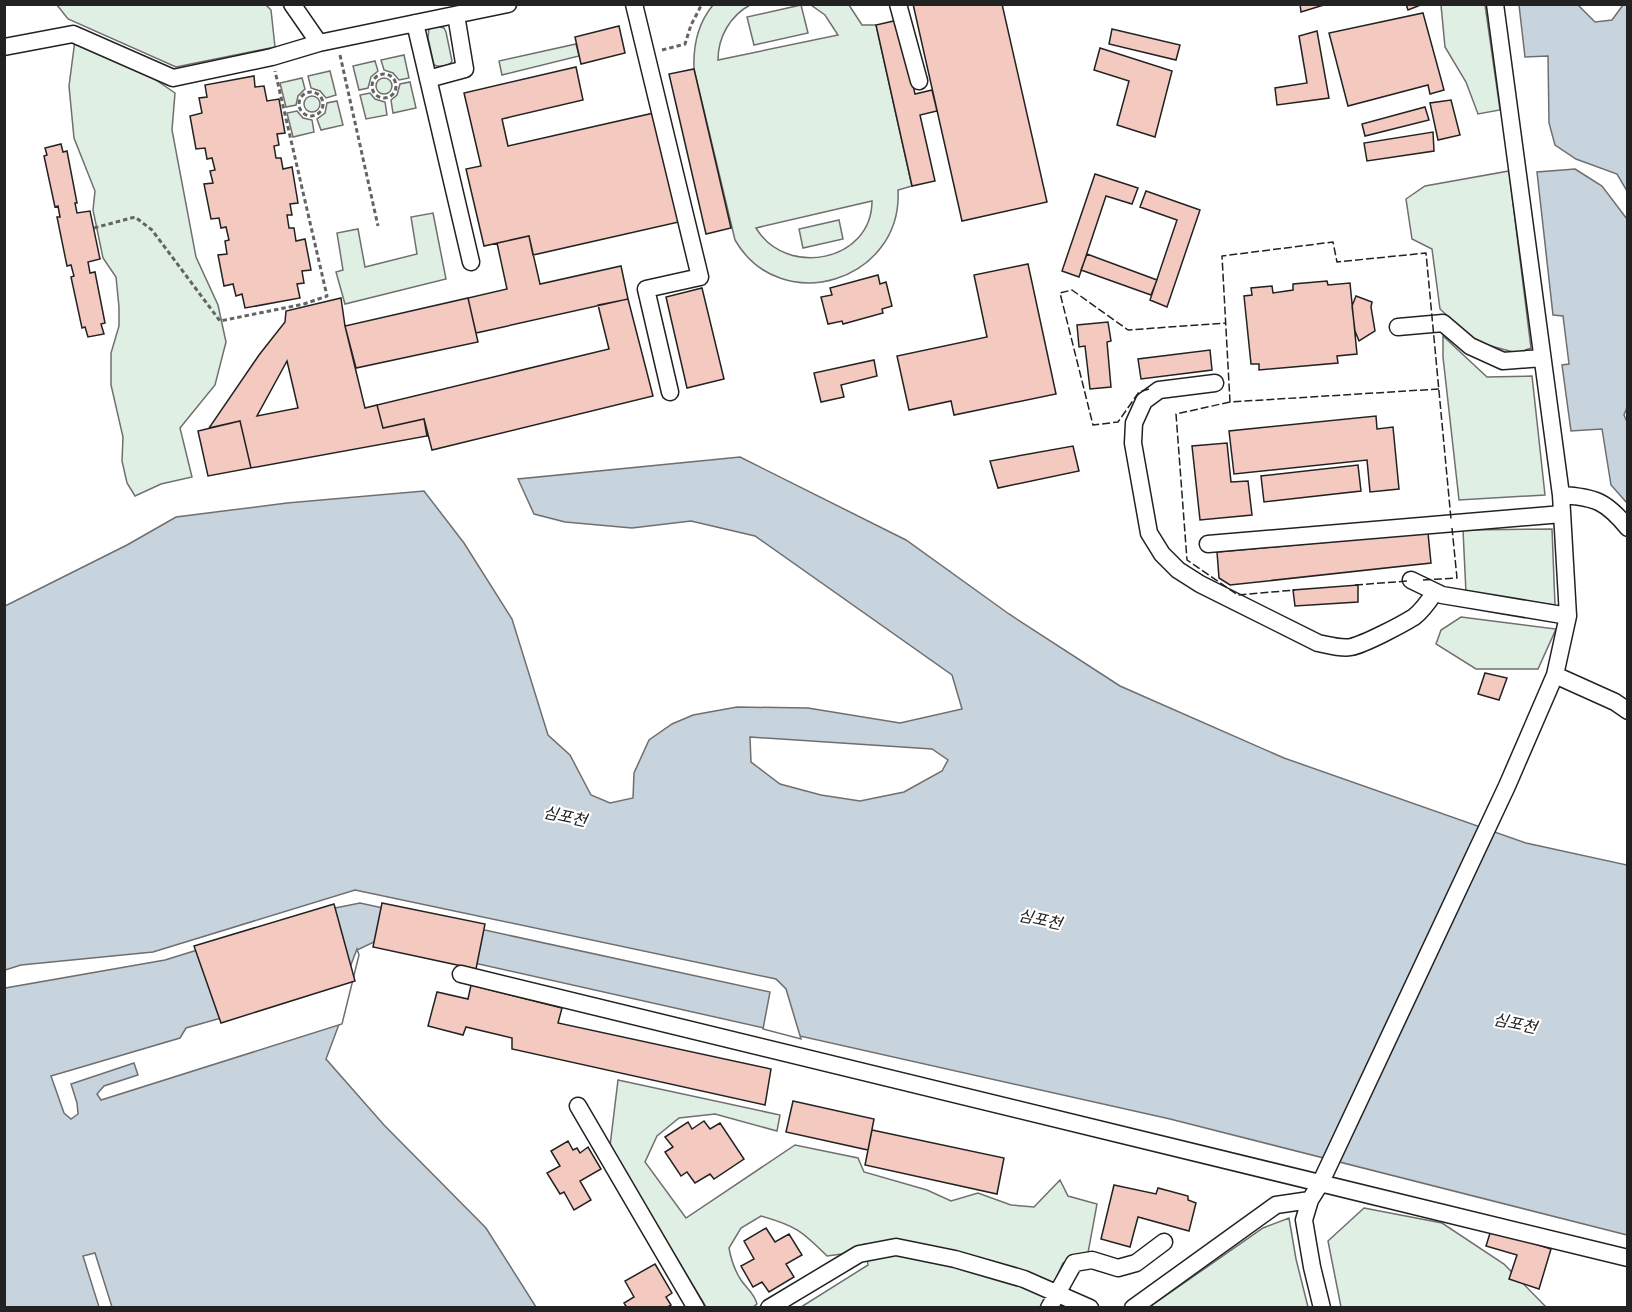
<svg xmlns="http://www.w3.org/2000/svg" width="1632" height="1312" font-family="Quicksand,'Noto Sans KR',sans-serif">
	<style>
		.green { fill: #e0efe3; stroke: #6f6f6f; stroke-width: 1.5; fill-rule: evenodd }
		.water { fill: #c7d3dd; stroke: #6f6f6f; stroke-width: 1.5; fill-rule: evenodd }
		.pier { fill: #fff; stroke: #6f6f6f; stroke-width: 1.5 }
		.building { fill: #f3c9c0; stroke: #222; stroke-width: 1.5; fill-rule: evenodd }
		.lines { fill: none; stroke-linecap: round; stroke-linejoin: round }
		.minor-casing { stroke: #222; stroke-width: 19 }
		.path { stroke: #646464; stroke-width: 3; stroke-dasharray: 4.5 3; stroke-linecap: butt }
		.minor { stroke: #fff; stroke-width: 16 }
		.fence { stroke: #222; stroke-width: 1.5; stroke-dasharray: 8 3; stroke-linecap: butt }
		.labels { text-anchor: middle; stroke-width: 4.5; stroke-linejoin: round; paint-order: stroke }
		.water-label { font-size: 16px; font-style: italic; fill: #222; stroke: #fff }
	</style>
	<rect width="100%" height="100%" fill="#fff"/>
	<path class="green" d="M57,5H266L271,10L275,47L176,67L68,19Z
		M713,5H750C730,16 718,37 718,60L838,35L825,15L811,5H849L862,25H876L912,186L898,190C903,281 781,319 735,240L694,69C693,45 698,23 713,5ZM872,201C872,262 786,278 756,228Z
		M801,5L808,33L754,45L747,17Z
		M1441,5H1485L1500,110L1478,114L1466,82L1445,47Z
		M436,26L444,28L446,32L452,61C449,67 439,67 434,65L428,38L429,28Z
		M75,40L137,67L175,93L172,130L196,257L218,305L226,342L215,385L180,428L192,477L161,484L135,496L127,483L122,461L123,437L111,385V353L119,326V307L116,277L103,258L93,210L95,191L74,138L69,86Z
		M576,44L579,56L502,75L499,61Z
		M404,55L409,78L399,80L393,73L384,70L381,60Z
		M375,61L378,71L371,77L368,88L359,90L353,66Z
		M330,71L336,95L326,98L320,91L311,88L308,76Z
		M376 86a8 8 0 1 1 16 0a8 8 0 1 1-16 0Z
		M302,78L305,89L298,96L296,105L286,107L280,83Z
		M410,82L416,108L393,113L391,100L397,95L400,84Z
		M370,93L375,99L385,102L387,115L366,119L360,95Z
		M304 104a8 8 0 1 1 16 0a8 8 0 1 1-16 0Z
		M337,101L343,125L321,130L317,119L325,113L327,103Z
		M297,111L303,118L312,120L314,132L293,137L287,113Z
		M1509,171L1531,348L1517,353L1476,342L1440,309L1432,249L1412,239L1406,199L1425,186Z
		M433,213L446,279L345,304L336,272L343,270L337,233L358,229L365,267L417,254L411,217Z
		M839,220L843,239L803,248L799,229Z
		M1443,336L1487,377L1532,376L1545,495L1459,500L1443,357Z
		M1552,529L1555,605L1466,593L1463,530Z
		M1461,617L1556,629L1538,669H1476L1436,644L1441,630Z
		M618,1080L780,1115L777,1131L715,1114L679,1118L657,1136L645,1162L686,1218L795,1145L858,1158L864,1172L927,1190L951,1201L978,1193L1011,1205L1034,1207L1060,1180L1068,1196L1097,1204L1088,1253L1072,1258L1063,1263L1043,1307H801L868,1265L865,1244L842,1254L827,1256C802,1231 796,1226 761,1216L741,1228L729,1248C731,1259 735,1271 741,1280C747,1289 754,1293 757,1304L753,1307H706L610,1146Z
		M1364,1208L1442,1223L1504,1264L1546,1307H1341L1328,1241Z
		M1289,1218L1296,1259L1308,1307L1148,1308L1263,1228Z"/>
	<path class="water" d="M1519,5H1578L1595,22L1612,20L1623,5H1627V191L1617,174L1576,159L1555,145L1549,123L1548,56L1525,57Z
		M1575,169L1602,186L1627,219L1628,405L1624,415L1628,424L1627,503L1611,485L1602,429L1571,431L1562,365L1569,364L1563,316L1553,315L1537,172Z
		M740,457L906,540L1009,614L1120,686L1284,758L1526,843L1627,865V1235L1170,1119L376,941L357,950L344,1011L326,1059L384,1125L486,1228L536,1307L5,1308V606L127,545L176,517L287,503L424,491L464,543L512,619L548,735L570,755L591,795L610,803L633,798L634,773L649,740L672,724L693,715L737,707L808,708L900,723L962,709L952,675L755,536L691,521L632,528L565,522L534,514L518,479ZM750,737L932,749L948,760L942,771L904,792L860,801L821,795L780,784L751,762Z"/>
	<path class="pier" d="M355,890L776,979L786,989L801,1039L763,1029L770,992L360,903L330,909L165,960L5,988V970L21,965L153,952Z
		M357,949L359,955L342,1024L101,1100L97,1094L104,1086L138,1075L134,1063L71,1084L77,1103L78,1114L71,1119L64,1113L51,1076L180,1038L186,1028L344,983Z
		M95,1253L112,1307H99L83,1256Z"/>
	<path class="building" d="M913,4H1002L1047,202L962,221Z
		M1300,4H1327L1301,12Z
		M1406,4H1423L1408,10Z
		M1423,13L1444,90L1430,94L1428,85L1348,106L1329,33Z
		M898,20L915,94L932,90L937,111L920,115L935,181L912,186L876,25Z
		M619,26L625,53L581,64L575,37Z
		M1112,29L1180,45L1176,60L1109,44Z
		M1317,31L1329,98L1277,105L1275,88L1307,83L1299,36Z
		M1100,48L1172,71L1155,137L1117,125L1129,81L1094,70Z
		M576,67L583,100L502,119L508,146L667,110L692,219L533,255L529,236L484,246L466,169L481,166L464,93Z
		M694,69L731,228L706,234L669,74Z
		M254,76L255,87L264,86L267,101L279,99L285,133L277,134L279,145L274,146L276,158H281L283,169L292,167L298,203L290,204L292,215H287L289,228H294L296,241L305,239L311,270L302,271L304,283L297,284L300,298L245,308L242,294L236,296L233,284L224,286L218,255L227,254L225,241L229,240L226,227L221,228L219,218L211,219L204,184L213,183L210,171L215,170L212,158L207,159L205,148L196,149L190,116L202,113L199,98L207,97L205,85Z
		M1451,100L1460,135L1438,140L1430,103Z
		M1425,107L1429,120L1365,136L1362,124Z
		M1433,132L1434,151L1367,161L1364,143Z
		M61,144L63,152L67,151L77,203H75L77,213L90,211L100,259L88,262L90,273L95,272L105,323L101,324L104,334L88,337L85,327L82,328L71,277L74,276L71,265L67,266L57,217H60L58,206L55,207L44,156L47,155L45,148Z
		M1095,174L1138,188L1132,204L1106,196L1079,277L1062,271Z
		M1146,191L1200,210L1167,307L1150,300L1177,220L1140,207Z
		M529,236L540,284L621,266L628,299L476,333L468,298L507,289L497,243Z
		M1087,254L1157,280L1151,295L1081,270Z
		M1028,264L1056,394L954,415L951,401L909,410L897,356L987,337L974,275Z
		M878,275L880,284L886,282L892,306L882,309L883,313L843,324L842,321L828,324L821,297L832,295L830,288Z
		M1327,281L1328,285L1350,283L1357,354L1337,356L1338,363L1259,370V364H1251L1244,296L1252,295L1251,288L1272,286L1273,293L1293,290V284Z
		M702,288L724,379L687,388L666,297Z
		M1356,296L1372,302L1371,307L1375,331L1359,341L1355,331L1352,306Z
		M341,298L345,326L365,408L377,405L383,428L424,419L427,436L251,468L240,421L209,428L259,355L285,322L286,311ZM287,361L298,408L257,416Z
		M468,298L478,342L356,368L345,326Z
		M628,299L653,396L432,450L424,419L383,428L377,405L609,349L598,305Z
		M1108,322L1111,341L1107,342L1111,387L1090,389L1085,346L1079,347L1077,325Z
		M1210,350L1212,370L1141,379L1138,359Z
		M874,360L877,376L841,385L844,397L821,402L814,373Z
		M1376,416L1377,429L1393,427L1399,489L1370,492L1367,460L1234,474L1229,431Z
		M240,421L251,468L208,476L198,431Z
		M1227,443L1231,482L1248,481L1252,515L1200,520L1192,446Z
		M1073,446L1079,471L998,488L990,461Z
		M1358,465L1361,491L1264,502L1261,476Z
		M1428,533L1431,563L1230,585L1219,578L1217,552Z
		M1358,585V602L1295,606L1293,590Z
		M1485,673L1507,678L1499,700L1478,694Z
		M382,903L485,924L476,969L373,947Z
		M334,904L355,981L221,1023L194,946Z
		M471,985L562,1008L558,1023L771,1069L765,1105L512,1049V1038L466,1027L463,1035L428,1026L437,992L468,999Z
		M793,1101L874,1119L868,1150L786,1132Z
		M704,1121L710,1129L720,1123L744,1159L714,1179L710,1174L695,1183L687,1172L681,1176L665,1152L673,1147L665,1137L688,1122L692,1129Z
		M872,1130L1004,1158L997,1194L865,1165Z
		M568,1141L573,1150L577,1148L580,1153L588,1147L601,1169L580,1181L591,1200L574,1210L564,1192L560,1194L547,1173L560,1166L551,1151Z
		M1114,1185L1156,1194L1158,1188L1188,1196V1200L1196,1203L1189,1231L1138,1217L1130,1247L1101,1239Z
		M766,1228L775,1242L789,1234L802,1255L786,1264L794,1277L769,1292L762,1282L753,1287L741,1266L754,1259L744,1241Z
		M1491,1230L1551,1249L1539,1289L1509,1279L1517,1255L1486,1246Z
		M655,1264L672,1293L666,1297L671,1305L666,1308H627L624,1303L634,1297L625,1281Z"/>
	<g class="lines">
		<defs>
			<path id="minor" d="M292,4L319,43
				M634,4L700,277L646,289L670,392
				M898,4L919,81
				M415,23L471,262
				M4,47L73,34L173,78L272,57L319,43L508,4
				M428,79L465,69L456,15
				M1398,327L1443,323L1470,346L1503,361L1542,358
				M1215,383L1159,390L1144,401L1134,423L1133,443L1149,533L1162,554L1178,570L1200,584L1318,643C1329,645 1340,649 1351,647C1365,644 1401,625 1414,617C1423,610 1429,601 1435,592
				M1561,495C1595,497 1606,501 1628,528
				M1208,544L1562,514
				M1411,580L1442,595L1568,616
				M1555,675L1615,702L1628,711
				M461,974L1628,1258
				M578,1106L696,1308
				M769,1308L859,1254L896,1247L955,1259L1024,1279L1090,1308
				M1049,1308L1074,1263L1092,1260L1118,1268L1136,1263L1164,1242
				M1133,1308L1276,1205L1310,1200
				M1322,1308L1312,1267L1304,1220L1310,1200L1320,1184L1507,786L1555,675L1568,616L1561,495L1495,4"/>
		</defs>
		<use href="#minor" class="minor-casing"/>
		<path class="path" d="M662,50L685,44L691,25L702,4
			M340,55L378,226
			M372 86a12 12 0 1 1 24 0a12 12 0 1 1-24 0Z
			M299 104a12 12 0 1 1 24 0a12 12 0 1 1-24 0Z
			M94,228L135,217L152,230L220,321L304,304L327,296L275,71"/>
		<use href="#minor" class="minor"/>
		<path class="fence" d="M1149,389L1139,392L1118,422L1093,425L1060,293L1072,290L1128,330L1226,323
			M1439,389L1230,402L1222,256L1333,242L1337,262L1426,253L1451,519
			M1230,402L1176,414L1187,560L1238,595L1295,590
			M1423,580L1457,578L1452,528
			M1355,585L1408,581"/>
	</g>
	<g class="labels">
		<g class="water-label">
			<text transform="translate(565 816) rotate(12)" y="6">심포천</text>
			<text transform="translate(1040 919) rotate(12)" y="6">심포천</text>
			<text transform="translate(1515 1023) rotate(12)" y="6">심포천</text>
		</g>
	</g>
	<rect width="1632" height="1312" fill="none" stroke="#222222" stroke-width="12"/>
</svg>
